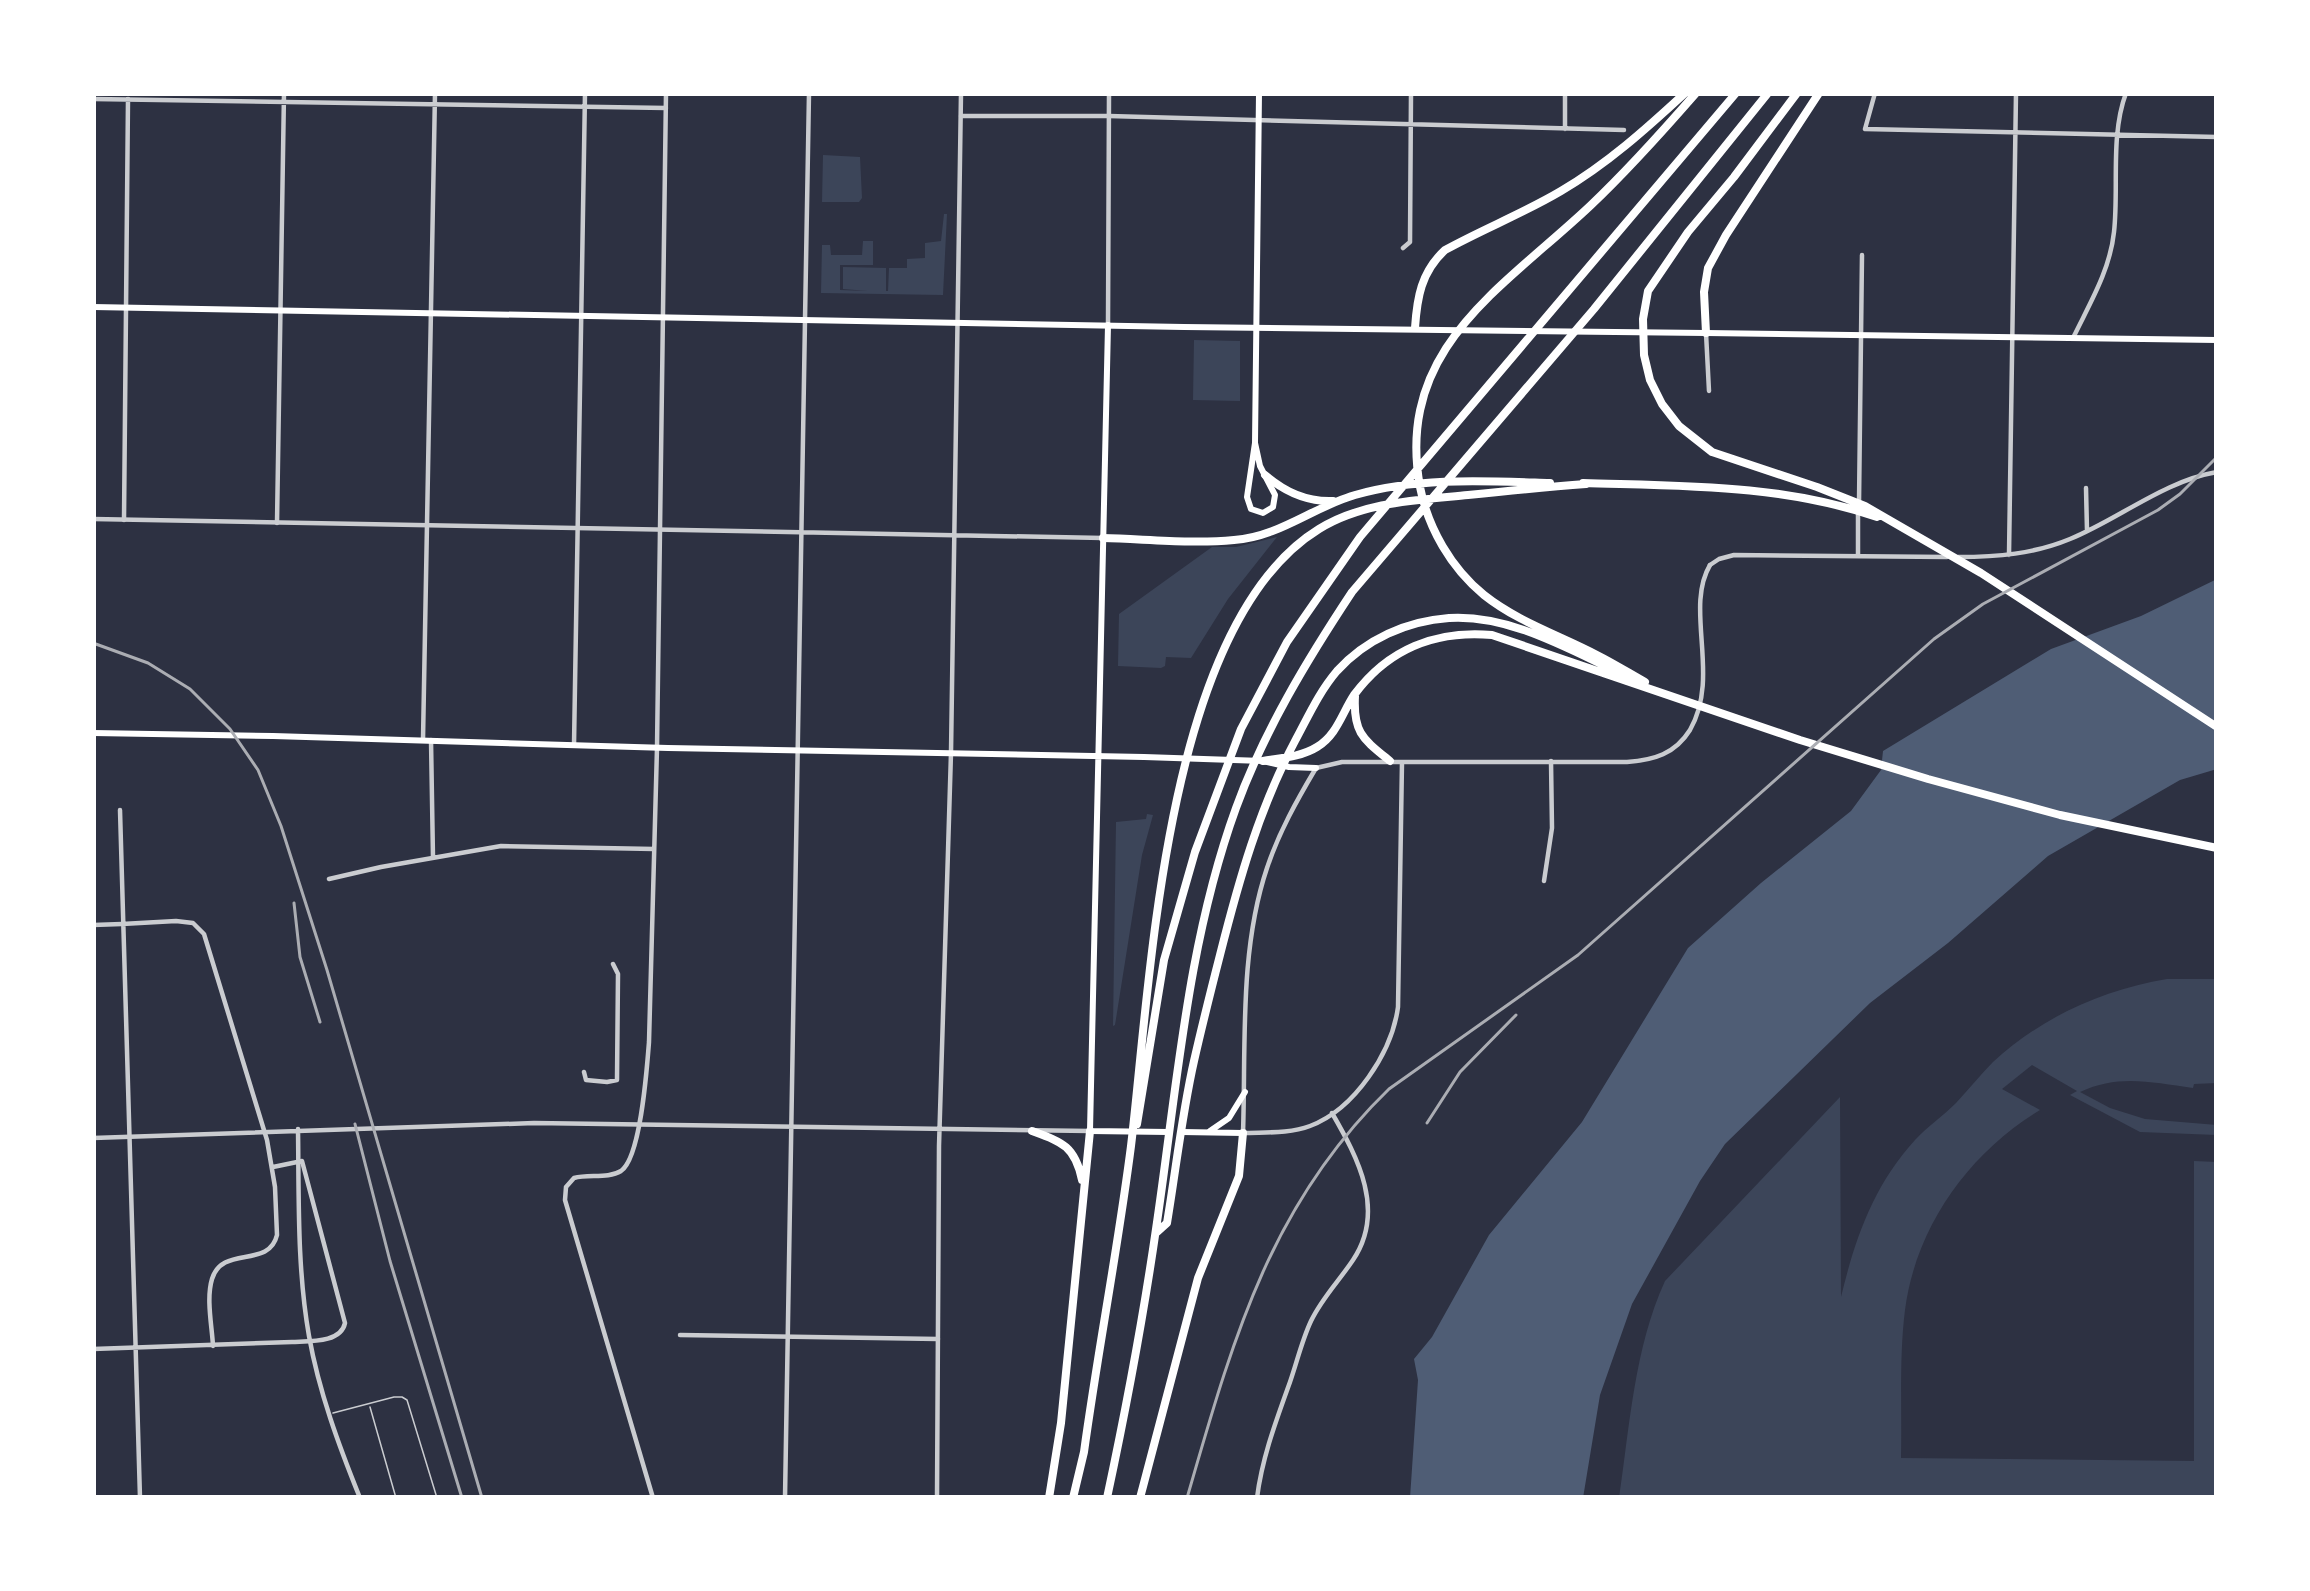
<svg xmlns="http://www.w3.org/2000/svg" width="2310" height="1591" font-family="Arial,sans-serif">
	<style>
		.green { fill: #3c4559 }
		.water { fill: #4f5d75 }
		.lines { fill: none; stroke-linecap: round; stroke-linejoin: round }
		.service { stroke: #caccd0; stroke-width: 1.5 }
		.minor { stroke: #caccd0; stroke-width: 4.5 }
		.tertiary { stroke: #caccd0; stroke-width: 4.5 }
		.secondary { stroke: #fff; stroke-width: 6 }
		.primary { stroke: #fff; stroke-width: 6 }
		.motorway { stroke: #fff; stroke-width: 8 }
		.rail { stroke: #abadb3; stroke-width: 3 }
	</style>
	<rect width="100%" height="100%" fill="#2d3142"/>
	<path class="green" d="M823,155L860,157L862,198L859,202H822Z
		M944,214H947L943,295L821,293L822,245H830L831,255H862L863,241H873V265H840V290L868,291L843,289V267L886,268V291H888L889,268H907V259L925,258V243L941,241Z
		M1194,340L1240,341V401L1193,400Z
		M1277,537L1228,599L1191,658L1166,657L1165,666L1161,668L1118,666L1119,614L1212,547H1236Z
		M1147,814L1153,815L1142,855L1115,1025L1113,1026L1116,822L1146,819Z
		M2167,979H2217V1083L2194,1084L2193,1088C2151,1082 2118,1074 2080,1092L2110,1108L2145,1119L2217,1125V1135L2140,1132L2070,1095L2077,1091L2032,1065L2002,1089L2040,1110C1969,1153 1916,1226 1905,1310C1899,1358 1902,1409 1901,1458L2194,1461V1161L2217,1162V1498H1619C1630,1425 1634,1349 1665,1281L1840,1097L1841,1297C1855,1239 1873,1186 1915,1140C1927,1127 1943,1116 1956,1103C1969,1089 1980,1075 1993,1062C2042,1017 2102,990 2167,979Z"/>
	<path class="water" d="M2217,579V769L2180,780L2048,856L1948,943L1870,1003L1725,1144L1700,1181L1632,1304L1600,1395L1583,1498H1410L1418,1380L1414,1359L1432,1337L1489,1235L1582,1122L1688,948L1761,883L1851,811L1881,770L1883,751L2051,649L2141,616Z"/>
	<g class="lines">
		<path class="service" d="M370,1407L396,1498
			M333,1413L394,1397H402L407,1400L437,1498"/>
		<path class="minor" d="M1875,93L1865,129L2217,137
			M93,99L666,108
			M961,116H1109L1624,130
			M1565,129V93
			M1403,248L1410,242L1411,93
			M805,320L809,93
			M1706,333L1709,391
			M2074,336C2090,303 2110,270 2114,232C2119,188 2110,136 2126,93
			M2086,488L2087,531
			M1859,503L1862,255
			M124,520L128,99
			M277,523L284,93
			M2009,555L2016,93
			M1858,556V514
			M1958,557C1997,557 2034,554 2070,539C2119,519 2164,481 2217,472
			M1710,565L1719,559L1734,555L1947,557
			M423,740L435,93
			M431,740L433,858
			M574,745L585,93
			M120,810L140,1498
			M329,879L381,867L501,846L654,849
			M1544,881L1552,828L1551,761
			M122,924L176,921L193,923L204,934L267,1140L275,1187L277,1235C269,1269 222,1245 212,1279C206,1299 212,1326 213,1346
			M584,1072L586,1080L607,1082L617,1080L618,974L613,964
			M680,1335L938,1339
			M93,1349L292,1342C310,1341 341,1343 345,1323L302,1161L273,1167
			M653,1498L565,1200L566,1187L574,1178C589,1174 608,1179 621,1171C641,1157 647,1067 649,1042L657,748L666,93"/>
		<path class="tertiary" d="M1108,325L1109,93
			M93,519L1103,538
			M1402,762L1398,1007C1392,1052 1355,1109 1310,1126C1289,1134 1265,1132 1243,1133C1246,1046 1239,951 1267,868C1279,832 1297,800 1316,768L1342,762H1627C1654,760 1675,754 1690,730C1721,676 1684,609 1710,565
			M93,925L122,924
			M298,1129C299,1198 297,1268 309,1336C319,1392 339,1446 360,1498
			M93,1138L534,1123L1090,1131
			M785,1498L805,320
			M937,1498L939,1146L951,753L961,93
			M1257,1498C1262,1458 1276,1421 1290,1382C1297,1362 1302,1340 1311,1321C1322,1298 1339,1281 1353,1260C1386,1211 1358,1158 1332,1113"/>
		<path class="secondary" d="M1108,325L1090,1131L1168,1132
			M1706,333L2217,340
			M1255,443L1260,466L1275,495L1273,507L1263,513L1251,509L1247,497L1255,443L1259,93
			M93,733L273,736L668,748L1144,757L1263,761L1289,767L1316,768
			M1210,1131L1229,1118L1245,1092
			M1182,1132L1243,1133"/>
		<path class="primary" d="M93,307L1184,327L1706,333"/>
		<path class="motorway" d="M1797,93L1734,177L1688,232L1648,291L1643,319L1644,355L1650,380L1662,404L1679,426L1712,452L1817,487L1865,506L1981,573L2217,727
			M1415,328C1417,298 1421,272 1445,250C1483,229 1524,213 1561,191C1607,164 1646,129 1685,93
			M1706,333L1704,292L1708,268L1726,235L1819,93
			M1265,475C1285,492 1306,502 1333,501
			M1583,483C1683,486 1781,484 1877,517
			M1103,538C1146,539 1191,544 1234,540C1279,537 1313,507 1355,495C1418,477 1486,481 1550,483
			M1645,682C1629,673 1613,663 1597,655C1559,635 1518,622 1484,595C1451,568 1428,528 1420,487C1395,348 1502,289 1590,206C1627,171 1662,132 1696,93
			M1355,696C1353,733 1363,739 1390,761
			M1263,761C1280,758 1301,757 1317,747C1337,735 1342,713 1354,695C1388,649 1436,630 1492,635L1800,740L1928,779L2060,815L2217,848
			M1137,1124L1164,960L1195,852L1241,729L1287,642L1360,537L1736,93
			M1032,1131C1062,1142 1075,1146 1082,1180
			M1157,1232L1167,1223C1176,1169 1182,1114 1194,1061C1202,1026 1211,990 1220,955C1239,880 1259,809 1295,741C1308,717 1319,692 1337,671C1366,639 1407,621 1449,618C1512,614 1573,652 1629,677
			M1049,1498L1061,1423L1090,1131
			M1073,1498L1084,1452C1098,1350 1118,1248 1131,1146C1151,981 1164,624 1319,529C1362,502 1418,500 1468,495C1507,491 1547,487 1586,484
			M1107,1498C1126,1409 1143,1319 1156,1229C1177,1088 1187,943 1236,808C1264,731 1307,660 1352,592L1594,309L1768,93
			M1140,1498L1198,1278L1239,1176L1243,1133"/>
		<path class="rail" d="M93,643L148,663L190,689L230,729L258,770L281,826L327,970L482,1498
			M294,903L300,957L320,1022
			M1427,1123L1460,1072L1516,1015
			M355,1124L390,1261L462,1498
			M1187,1498C1232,1343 1269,1205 1389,1089L1578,955L1934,639L1983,604L2158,510L2180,494L2217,457"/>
	</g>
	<rect width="2310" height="1591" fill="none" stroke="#ffffff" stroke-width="192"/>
</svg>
